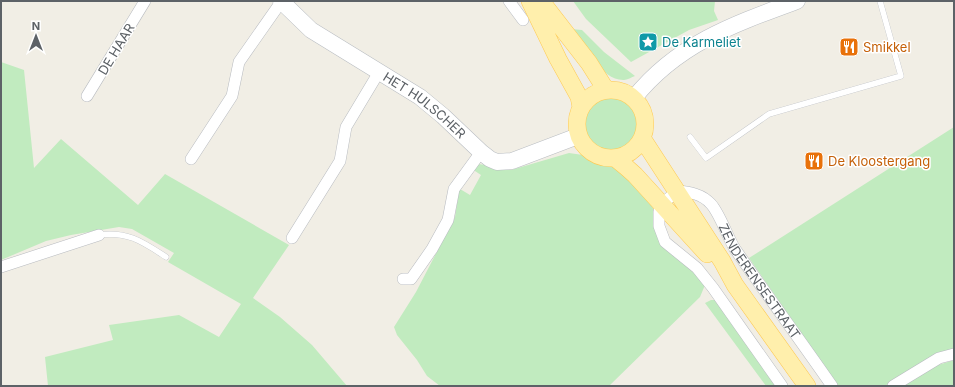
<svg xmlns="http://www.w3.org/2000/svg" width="955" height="387" font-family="Inter,sans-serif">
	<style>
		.green { fill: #c1ebbf }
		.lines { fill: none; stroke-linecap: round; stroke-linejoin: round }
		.lane-casing { stroke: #b8bbc0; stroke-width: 6 }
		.street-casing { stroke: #b8bbc0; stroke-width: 12 }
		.secondary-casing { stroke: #b9bdc2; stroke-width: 17 }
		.primary-casing { stroke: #ffc950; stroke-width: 18 }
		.lane { stroke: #fff; stroke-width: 5.5 }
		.street { stroke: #fff; stroke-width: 11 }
		.secondary { stroke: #fff; stroke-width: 16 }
		.primary { stroke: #ffefac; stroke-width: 17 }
		.labels { text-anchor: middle; stroke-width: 3; stroke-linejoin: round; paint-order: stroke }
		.culture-label { font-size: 13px; fill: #0d838f; stroke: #fff; text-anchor: start }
		.food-label { font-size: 13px; fill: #c56008; stroke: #fff; text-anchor: start }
		.street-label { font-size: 13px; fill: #5d6267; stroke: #fff }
	</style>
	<rect width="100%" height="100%" fill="#f1eee5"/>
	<path class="green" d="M573,1H715L714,11L718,20L689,30L631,62L586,19Z
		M571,29L582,30L604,52L635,76C632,77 627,80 624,80C602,81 583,45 571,29Z
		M1,62L24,70L34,168L61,139L138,205L165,174L289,245L253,298L280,317L312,345L347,386H48L45,357L113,340L109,325L179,315L219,337L241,304L168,262L174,253L132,229L119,227L71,235L46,241L1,260Z
		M585 123a27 27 0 1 1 54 0a27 27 0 1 1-54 0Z
		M954,127V349L938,353L910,369L885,386H838L749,258Z
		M569,153L583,155L595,162L618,168L651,203L655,214L657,236L660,241L690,267L705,285L700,297L609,386H440L427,376L417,360L397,335L394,327L416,292L455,217L459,191L460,189L470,195L481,175L472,169L478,164L486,165L496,170H511Z
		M711,300H715L777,386H766L705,303Z
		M954,360V386H902L935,366Z"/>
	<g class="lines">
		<defs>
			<path id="lane" d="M690,137L706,158L769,114L901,76L880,1
				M99,235C128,231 143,242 166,257"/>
			<g id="street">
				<path d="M509,1L523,20"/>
				<path d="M87,96L145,1"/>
				<path d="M191,159L232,96L239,62L281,2"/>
				<path d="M292,238L340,161L346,127L379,72"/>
				<path d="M1,267L99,235"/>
				<path d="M403,279H411L432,249L448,220L454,189L481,152"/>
				<path id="s1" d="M782,386L713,288L697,268L665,242L659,226V212L661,205L677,191C690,192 702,194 711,204C720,214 727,236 735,249C767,295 800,340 832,386"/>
				<path d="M893,386L939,358L954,354"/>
			</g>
			<g id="secondary">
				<path id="s2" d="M281,1L311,30L420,97L443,116L481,152L490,159L497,162L512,161L578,136"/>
				<path d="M634,98C677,44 734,24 797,1"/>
			</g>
			<path id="primary" d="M530,1L558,59L579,97L581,107
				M541,1L589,63L606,90
				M577 124a34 34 0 1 1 68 0a34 34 0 1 1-68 0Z
				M642,138L722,261L735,285L807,386
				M615,158L626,167L635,175L707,254"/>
		</defs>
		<use href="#lane" class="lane-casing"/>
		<use href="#street" class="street-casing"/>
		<use href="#secondary" class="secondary-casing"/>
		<use href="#primary" class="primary-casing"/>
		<use href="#lane" class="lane"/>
		<use href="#street" class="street"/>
		<use href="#secondary" class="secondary"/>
		<use href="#primary" class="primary"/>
	</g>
	<defs>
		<symbol id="sight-square" viewBox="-11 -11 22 22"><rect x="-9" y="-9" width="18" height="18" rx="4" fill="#0f9aa8" stroke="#fff"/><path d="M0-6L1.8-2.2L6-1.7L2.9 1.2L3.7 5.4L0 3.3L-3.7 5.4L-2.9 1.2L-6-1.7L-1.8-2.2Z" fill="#fff"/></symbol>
		<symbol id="restaurant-square" viewBox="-11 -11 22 22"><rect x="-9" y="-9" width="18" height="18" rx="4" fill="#e8710a" stroke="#fff"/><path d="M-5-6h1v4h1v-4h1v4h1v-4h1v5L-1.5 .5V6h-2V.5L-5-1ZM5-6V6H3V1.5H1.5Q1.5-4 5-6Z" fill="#fff"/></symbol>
	</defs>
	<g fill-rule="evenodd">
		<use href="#sight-square" x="637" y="31" width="22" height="22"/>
		<use href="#restaurant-square" x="838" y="36" width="22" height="22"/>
		<use href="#restaurant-square" x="803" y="150" width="22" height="22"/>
	</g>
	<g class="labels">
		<g class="culture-label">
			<text x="662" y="47">De Karmeliet</text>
		</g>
		<g class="food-label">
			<text x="863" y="52">Smikkel</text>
			<text x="828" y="166">De Kloostergang</text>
		</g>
		<g class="street-label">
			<text transform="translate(116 49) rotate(-59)" y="5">DE HAAR</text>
			<text dy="5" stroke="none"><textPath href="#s2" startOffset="178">HET HULSCHER</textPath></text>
			<text dy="5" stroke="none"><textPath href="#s1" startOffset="375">ZENDERENSESTRAAT</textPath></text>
		</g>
	</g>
	<rect width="955" height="387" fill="none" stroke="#5d6267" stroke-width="4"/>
	<g transform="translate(36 36)" stroke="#ffffff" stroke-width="3" paint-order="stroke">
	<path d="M0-3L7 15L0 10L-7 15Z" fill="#5d6267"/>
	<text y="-6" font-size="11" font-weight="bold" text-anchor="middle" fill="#5d6267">N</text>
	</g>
</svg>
